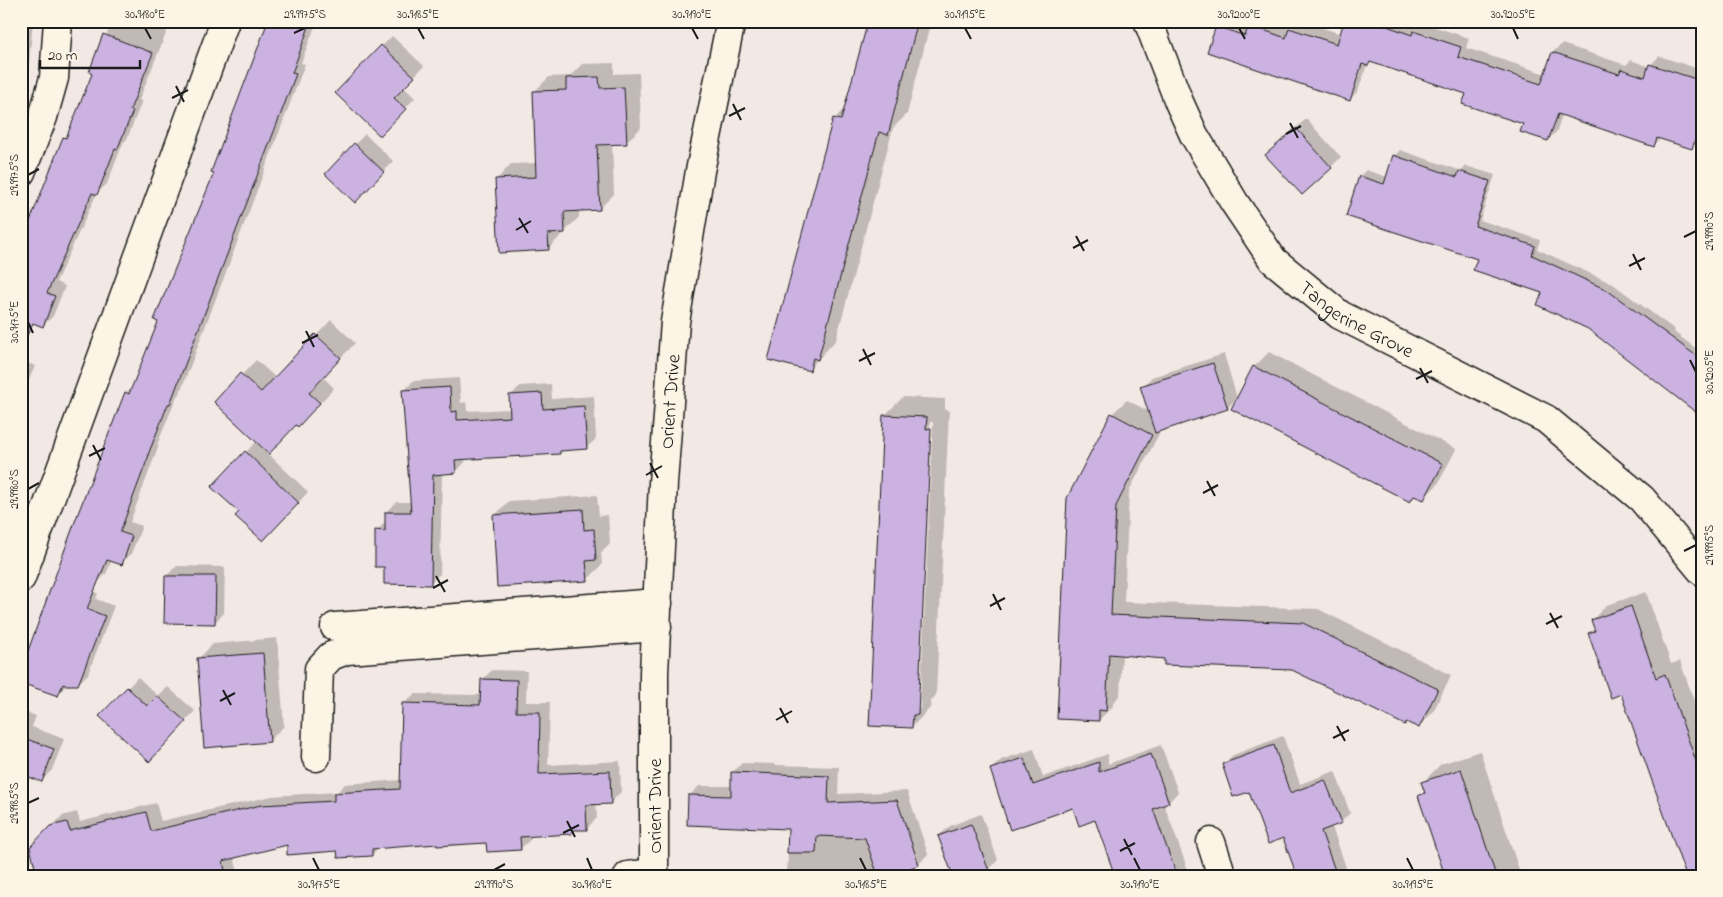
<svg xmlns="http://www.w3.org/2000/svg" width="1723" height="897" font-family="'Indie Flower',sans-serif">
	<style>
		.shadow { fill: #0003; fill-rule: evenodd }
		.building { fill: #cbb2e1; stroke: #1c1c1c }
		.lines { fill: none; stroke-linecap: round; stroke-linejoin: round }
		.street-casing { stroke: #1c1c1c; stroke-width: 31 }
		.street { stroke: #fcf5e5; stroke-width: 28 }
		.ticks { fill: none; stroke: #1c1c1c; stroke-width: 2 }
		.labels { text-anchor: middle; stroke-width: 4; stroke-linejoin: round; paint-order: stroke }
		.street-label { font-size: 20px; fill: #1c1c1c; stroke: #fcf5e5 }
		.neatline { fill: none; stroke: #1c1c1c; stroke-width: 2 }
		.ticks-label { font-size: 12px; text-anchor: middle; fill: #1c1c1c }
	</style>
	<rect width="100%" height="100%" fill="#f2e8e4"/>
	<filter id="ink" filterUnits="userSpaceOnUse"><feTurbulence type="fractalNoise" baseFrequency=".02" numOctaves="2"/><feDisplacementMap in="SourceGraphic" scale="10" xChannelSelector="R" yChannelSelector="G"/><feConvolveMatrix kernelMatrix="1 2 1 2 8 2 1 2 1" color-interpolation-filters="sRGB"/></filter>
	<g filter="url(#ink)">
		<path class="shadow" d="M21,21H33L26,95L21,99Z
			M112,21H171L139,100L142,101L127,139L123,143L107,184L97,193L56,282L65,286L53,316L43,326L30,321L21,348V247L64,138L70,132Z
			M269,21H317L301,63L305,64L180,393L177,396L157,445H159L130,522L142,526L131,554L121,564L112,560L106,574L96,584L126,393L134,385L216,172Z
			M869,21H931L907,114L893,128L836,340L809,369L834,119L847,106Z
			M1223,21H1235L1250,26L1255,21H1272L1291,28L1298,21H1303L1341,34L1346,21H1406L1420,26L1423,23L1469,38L1466,48L1546,74L1553,52L1562,44L1626,65L1631,60L1649,67L1659,56L1702,70V148L1694,145L1691,148L1661,138L1654,145L1562,115L1557,131L1548,140L1524,123L1467,93L1371,61L1367,65L1358,91L1349,100L1217,27Z
			M392,36L424,66L404,87L415,98L380,134L337,93Z
			M614,63V74L639,73L641,128L626,142L612,143L614,194L599,209L579,210V217L548,249L497,179L511,164L537,163L534,92L549,77L570,76L582,64Z
			M1306,119L1341,157L1331,167L1277,145Z
			M365,134L393,161L365,191L327,174Z
			M1400,150L1462,171L1466,166L1495,175L1480,220L1540,240L1537,249L1613,284L1675,330L1674,332L1702,353V411L1544,293L1479,258L1348,215L1360,176L1366,170L1387,177L1394,156Z
			M331,320L355,343L323,377L334,388L313,411L216,402L256,360L276,378Z
			M1269,352L1456,449L1438,484L1423,499L1415,495L1410,500L1237,398L1227,408L1161,430L1129,491L1124,602L1318,609L1451,675L1433,712L1419,727L1407,721L1405,724L1292,669L1122,654L1120,695L1113,703V706L1099,720L1058,718L1112,414L1127,400L1150,412L1142,387L1152,377L1224,354L1237,398L1254,367Z
			M21,360L35,366L21,398Z
			M459,378L461,403L466,402L467,411L511,409L510,396L520,386L551,384L552,399L594,396L596,439L586,448L562,450L560,452L465,458V462L456,472L442,473L440,574L430,583L386,565L377,531L386,521V512L396,502H412L404,391L413,381Z
			M903,397L945,399V410H949L936,695L931,701L930,708L912,727L884,416ZM930,422H933L920,709H917Z
			M256,442L308,492L273,530L241,512L246,452Z
			M597,495L599,516L608,515L610,544L601,553L602,565L587,580L494,516L509,501Z
			M177,566L225,567L224,613L214,623L166,576Z
			M59,589L98,593L96,599L114,606L88,674L78,684L67,685L57,695Z
			M1646,592L1671,664L1680,661L1702,723V876L1622,692L1590,633L1595,628L1592,620L1607,605Z
			M277,638L284,726L269,741L198,659L213,644Z
			M492,670L527,671L526,702H550L548,765L620,761L621,792L611,802L596,803L597,818L587,828L576,829L572,833L530,835L531,839L520,849L488,842L438,843L379,847L372,855L288,843L234,857L239,876H45L51,827L62,816L77,812L80,822L156,803L161,821L272,796L337,792L345,784L402,780L404,704L414,694L482,695V680Z
			M138,677L158,696L168,687L195,711L158,750L101,716Z
			M21,710L36,716L32,727L64,739L52,770L42,780L21,773Z
			M1283,736L1300,784L1335,771L1350,813L1341,822L1332,827L1349,876H1298L1284,836L1250,790L1223,764L1233,755Z
			M1161,745L1178,792L1169,802L1164,804L1190,876H1117L1096,818L1074,806L991,769L1001,760L1034,749L1043,777L1108,754V764Z
			M1480,751L1521,876H1446L1420,796L1425,790L1423,782L1441,764Z
			M742,763L775,764V765L839,767L838,794L907,791L928,854L919,864L882,876H787L789,828L690,795L699,786H732L733,772Z
			M981,814L998,860L988,870L939,836L950,826Z"/>
		<path class="building" d="M268,21H311L292,73L296,74L170,404H168L148,455H149L120,532L132,536L122,565L107,560L87,609L105,616L78,685H65L63,684L58,696L21,683V670L77,516L125,392L129,394L158,322L154,320L214,173L211,172Z
			M868,21H918L888,135L879,132L818,360L813,358L810,371L768,360L833,118L841,120Z
			M1344,21H1373L1412,35L1413,31L1461,47L1458,57L1541,84L1552,52L1619,74L1621,69L1645,77L1649,64L1702,81V142L1695,140L1692,149L1657,138L1654,147L1558,114L1548,141L1520,132L1523,124L1462,104L1466,94L1370,62L1368,66L1362,64L1350,101L1207,52L1216,26L1245,36L1249,25L1286,38L1289,28L1337,44Z
			M103,34L153,53L130,110L133,111L117,150L115,149L97,195L92,193L47,293L55,296L43,327L33,323L21,348V244L63,137L66,138L92,74L89,72Z
			M381,45L415,77L394,98L406,109L380,136L335,93Z
			M599,77L600,88L624,87L627,144L597,145L600,210L564,212L565,233L548,234L549,250L499,253L495,179L536,177L533,91L566,90V78Z
			M1296,128L1332,168L1302,195L1265,155Z
			M354,143L384,172L355,203L325,174Z
			M1393,155L1457,177L1459,171L1490,181L1475,226L1535,246L1532,255L1607,290L1702,360V417L1588,329L1537,305L1542,293L1473,270L1477,259L1346,216L1359,176L1384,184Z
			M315,334L341,358L309,393L320,403L298,427L296,425L269,454L214,402L240,373L261,392Z
			M1213,363L1228,409L1155,433L1140,386Z
			M1253,366L1443,464L1424,500L1414,496L1410,502L1231,409Z
			M450,387L451,412L457,411V420L510,417L509,395L542,393L543,409L584,406L587,449L560,451V454L455,460L456,473L433,475L431,585L384,584V567H375V530L385,531V512H411L402,390Z
			M1111,413L1152,435L1116,506L1111,615L1303,623L1438,689L1419,728L1406,722L1405,725L1292,670L1164,665V659L1109,654L1106,711L1099,710V721L1057,719L1067,498Z
			M883,415L927,417L926,429L931,428L918,715H913L912,728L869,726Z
			M245,451L299,503L263,541L235,516L239,512L211,487Z
			M583,509L584,530L594,529L596,560L586,561L588,581L497,587L493,515Z
			M165,576H216L215,624L164,623Z
			M1631,606L1656,678L1665,674L1702,778V876H1686L1621,694L1611,698L1588,633L1595,631L1591,620Z
			M263,653L270,742L204,748L197,658Z
			M481,679L517,680L516,712H540L539,774L610,771L611,804L586,805L587,830H572V834L520,837L521,850L487,852L486,843L437,846V844L372,849V856L338,858L337,851L287,855V845L223,861L226,876H189L187,868L156,876H37L30,847L50,826L67,822L70,831L146,812L151,831L261,805L334,801V793L400,789L402,703L480,705Z
			M127,687L147,706L157,696L186,722L149,762L99,716Z
			M21,737L54,749L42,782L21,774Z
			M1274,745L1290,793L1325,780L1342,823L1321,831L1337,876H1297L1283,838L1268,844L1249,792L1233,797L1222,764Z
			M1151,754L1169,803L1153,809L1177,876H1115L1095,820L1079,826L1073,808L1010,830L990,769L1024,758L1033,785L1099,762V772Z
			M1461,769L1496,876H1445L1418,796L1425,793L1421,782Z
			M731,772L829,776L828,803L897,800L919,865L886,876H878L865,838L817,836L816,853H787L788,829L687,825L688,795L731,796Z
			M971,824L991,876H953L938,836Z"/>
		<g class="lines">
			<defs>
				<g id="street">
					<path id="s1" d="M1148,21L1179,102L1194,135L1234,202L1273,260L1340,315L1546,419L1642,499L1702,571"/>
					<path d="M21,172L43,117L54,78L58,21"/>
					<path d="M21,578L225,21"/>
					<path d="M335,627L658,603"/>
					<path d="M316,757L319,669L331,656L347,650L657,627"/>
					<path d="M1211,842L1222,876"/>
					<path d="M628,876L653,873"/>
					<path id="s2" d="M654,876V673L663,483L675,322L700,171L731,21"/>
				</g>
			</defs>
			<use href="#street" class="street-casing"/>
			<use href="#street" class="street"/>
		</g>
	</g>
	<path class="ticks" d="M145,28L151,39M418,28L424,39M692,28L698,39M965,28L971,39M1239,28L1245,39M1513,28L1518,39M294,33L305,28M176,86L184,102M172,98L188,90M733,104L741,120M729,116L745,108M1290,123L1298,138M1286,134L1301,126M28,175L39,169M519,218L528,233M516,230L531,221M1076,236L1084,251M1684,237L1696,231M1073,248L1088,240M1633,254L1641,270M1629,266L1645,258M28,322L33,333M306,331L314,347M302,343L318,335M863,349L871,365M1690,360L1696,372M859,361L875,353M1420,368L1428,383M1416,379L1432,371M93,445L101,460M89,456L105,448M650,463L658,478M646,475L662,466M1207,481L1215,496M28,489L39,483M1203,493L1218,485M1684,551L1696,545M436,576L445,592M433,588L448,580M993,594L1001,610M990,606L1005,598M1550,613L1558,628M1546,624L1562,616M223,690L231,705M220,701L235,693M780,708L788,723M776,720L792,711M1337,726L1345,741M1333,738L1349,730M28,803L39,798M567,821L575,837M563,833L579,825M1124,839L1132,855M1120,851L1135,843M313,858L319,870M587,858L592,870M860,858L866,870M1134,858L1140,870M1407,858L1413,870M494,870L505,864"/>
	<g class="labels">
		<g class="street-label">
			<text dy="7" stroke="none"><textPath href="#s1" startOffset="374">Tangerine Grove</textPath></text>
			<text dy="7" stroke="none"><textPath href="#s2" startOffset="475">Orient Drive</textPath></text>
			<text transform="translate(654 806) rotate(-90)" y="7">Orient Drive</text>
		</g>
	</g>
	<rect width="1723" height="897" fill="none" stroke="#fcf5e5" stroke-width="55"/>
	<path d="M40 60v8h100v-8" fill="none" stroke="#1c1c1c" stroke-width="2.5"/>
	<text x="48" y="60" font-size="15" fill="#1c1c1c" stroke="#fcf5e5" stroke-width="4" paint-order="stroke">20 m</text>
	<rect x="28" y="28" width="1668" height="842" class="neatline"/>
	<g class="ticks-label">
		<text x="145" y="18">30.9180°E</text>
		<text x="305" y="18">29.9975°S</text>
		<text x="418" y="18">30.9185°E</text>
		<text x="692" y="18">30.9190°E</text>
		<text x="965" y="18">30.9195°E</text>
		<text x="1239" y="18">30.9200°E</text>
		<text x="1513" y="18">30.9205°E</text>
		<text transform="translate(14 175) rotate(-90)" y="4">29.9975°S</text>
		<text transform="translate(1709 231) rotate(-90)" y="4">29.9990°S</text>
		<text transform="translate(14 322) rotate(-90)" y="4">30.9175°E</text>
		<text transform="translate(1709 372) rotate(-90)" y="4">30.9205°E</text>
		<text transform="translate(14 489) rotate(-90)" y="4">29.9980°S</text>
		<text transform="translate(1709 545) rotate(-90)" y="4">29.9995°S</text>
		<text transform="translate(14 803) rotate(-90)" y="4">29.9985°S</text>
		<text x="319" y="888">30.9175°E</text>
		<text x="494" y="888">29.9990°S</text>
		<text x="592" y="888">30.9180°E</text>
		<text x="866" y="888">30.9185°E</text>
		<text x="1140" y="888">30.9190°E</text>
		<text x="1413" y="888">30.9195°E</text>
	</g>
</svg>
